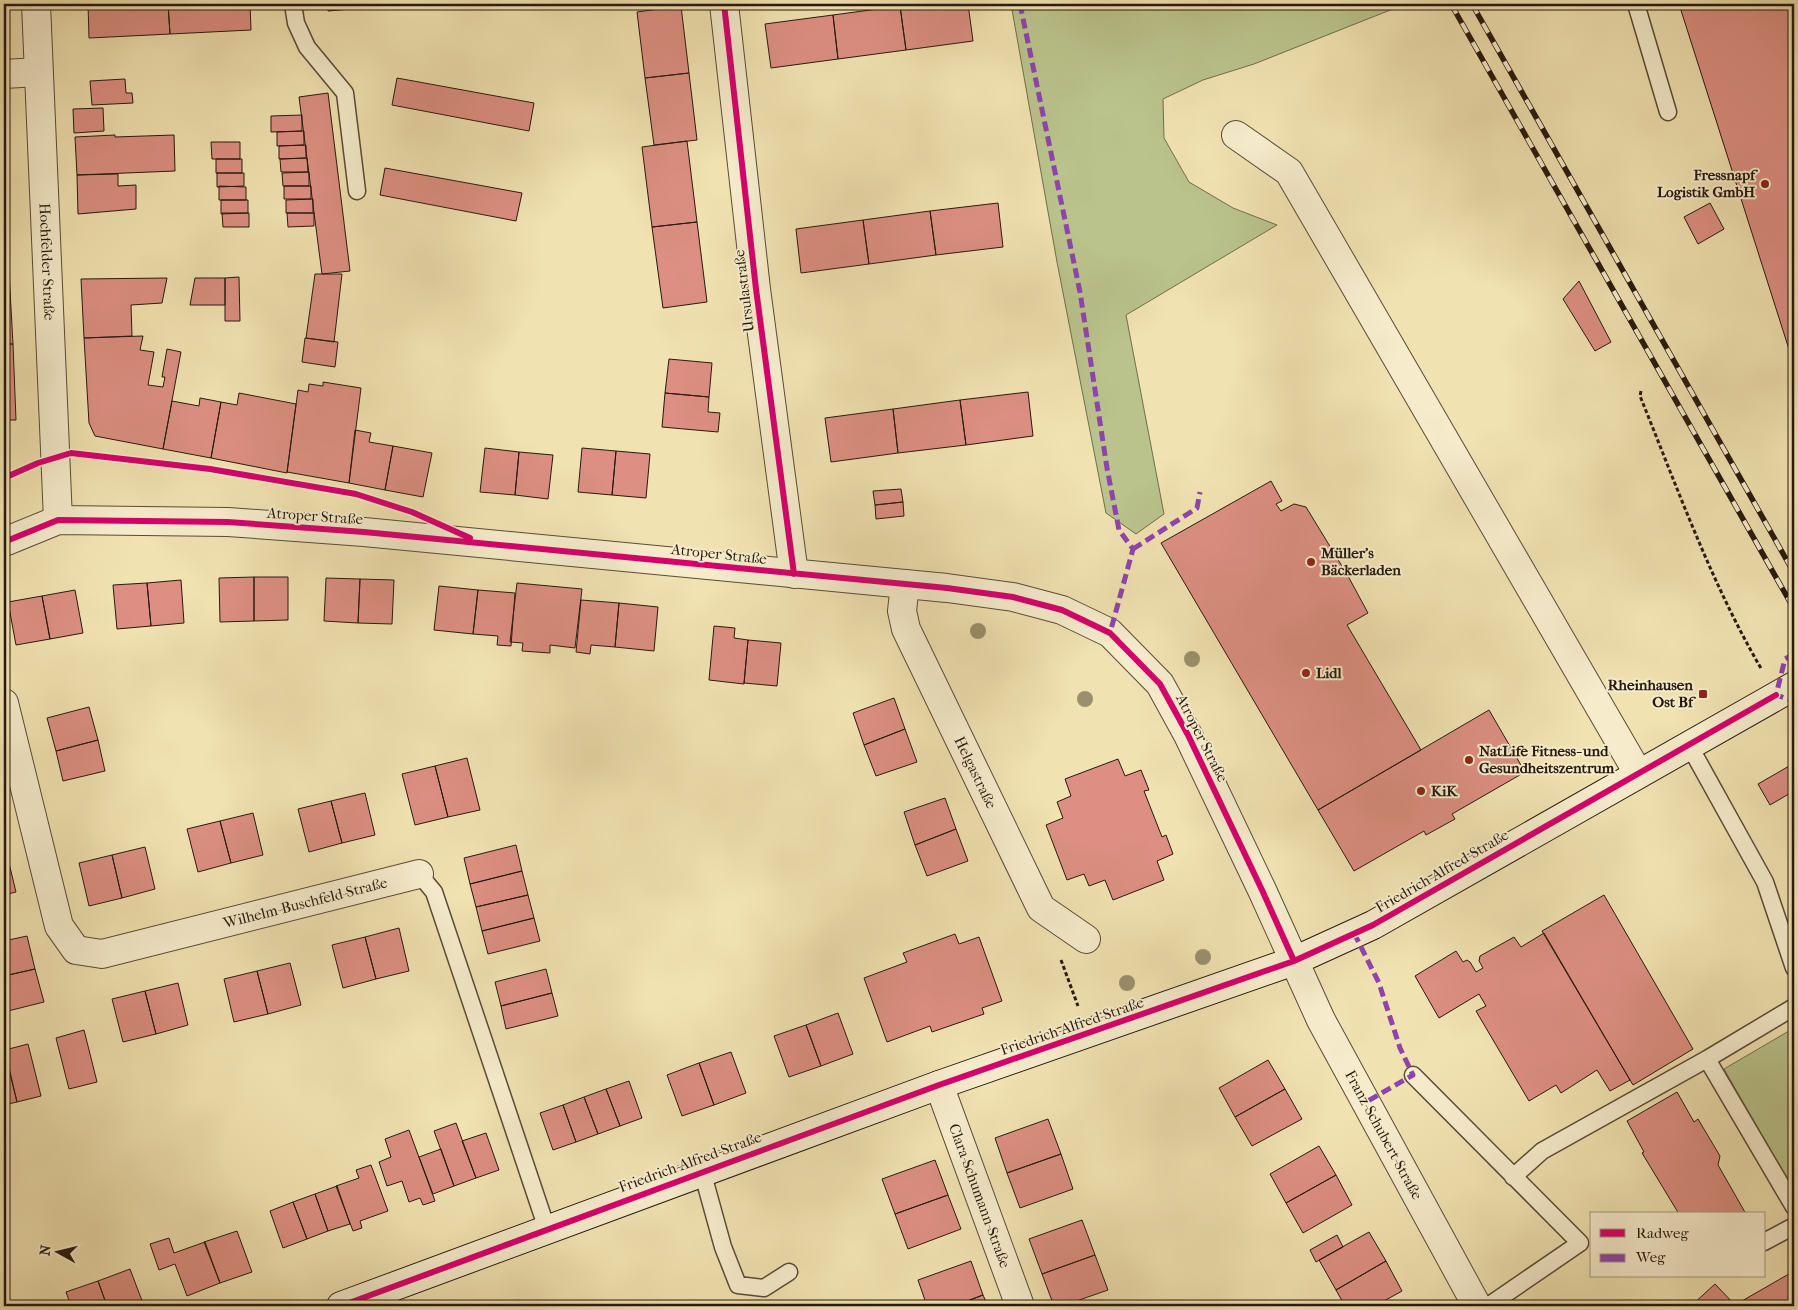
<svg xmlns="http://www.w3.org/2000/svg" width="1798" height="1310" font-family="'IM FELL French Canon',serif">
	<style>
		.green { fill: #bac38c; stroke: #706e4c }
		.building { fill: #dc8f82; stroke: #27190d }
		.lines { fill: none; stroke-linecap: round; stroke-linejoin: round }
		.lane-casing { stroke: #5a4b36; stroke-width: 19 }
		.street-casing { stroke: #5a4b36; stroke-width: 30 }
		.secondary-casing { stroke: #27190d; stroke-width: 30 }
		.path { stroke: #27190d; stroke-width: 3; stroke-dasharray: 4 2.5; stroke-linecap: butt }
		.lane { stroke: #f6eccc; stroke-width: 16 }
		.street { stroke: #f6eccc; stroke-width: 28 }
		.secondary { stroke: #f6eccc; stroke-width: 28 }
		.rail-casing { stroke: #27190d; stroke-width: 5.5 }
		.rail { stroke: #f6eccc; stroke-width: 4; stroke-dasharray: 11; stroke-linecap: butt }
		.quiet { stroke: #8e44ad; stroke-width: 5; stroke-dasharray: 10 5; stroke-linecap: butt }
		.cycleway-casing { stroke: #f6eccc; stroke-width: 9 }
		.cycleway { stroke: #d6006c; stroke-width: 6 }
		.tree { fill: #9a906c }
		.poi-dot { fill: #8f2418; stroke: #f6eccc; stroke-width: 2 }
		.labels { text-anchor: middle; stroke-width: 4; stroke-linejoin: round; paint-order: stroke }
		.poi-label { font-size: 15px; font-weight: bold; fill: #27190d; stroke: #f6eccc; text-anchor: start }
		.street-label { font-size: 15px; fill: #27190d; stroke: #f6eccc }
	</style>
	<rect width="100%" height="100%" fill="#f1e2b1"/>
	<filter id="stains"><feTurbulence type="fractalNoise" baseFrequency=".004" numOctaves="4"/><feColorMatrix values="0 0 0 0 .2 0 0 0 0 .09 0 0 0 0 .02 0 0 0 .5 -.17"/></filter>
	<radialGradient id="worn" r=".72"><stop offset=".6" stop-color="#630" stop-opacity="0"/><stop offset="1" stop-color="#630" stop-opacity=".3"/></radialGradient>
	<path class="green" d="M1011,4L1403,5L1254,64L1203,80L1163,99L1164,138L1189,182L1233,208L1277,225L1126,315L1164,514L1136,534L1106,513L1057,262Z
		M1794,1028V1191L1724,1069Z"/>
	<path class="building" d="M88,4H168L170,34L89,38Z
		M168,4H250L251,30L170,34Z
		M328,4H396V5L328,11Z
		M916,4H968L973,41L906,50L900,6Z
		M1679,4H1794V365Z
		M681,6L689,73L645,78L637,12Z
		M900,6L906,50L838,59L833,15Z
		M833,15L838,59L771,68L765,24Z
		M689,73L697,140L654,145L645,78Z
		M397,78L534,103L529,131L392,105Z
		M125,79L126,93H132L133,103L92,105L90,81Z
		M328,93L350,271L322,274L299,97Z
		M103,108L104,131L74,133L73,109Z
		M302,115V131L271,132V116Z
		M304,131V145L277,146V132Z
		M115,135V137L174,135L175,171L77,175L75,137Z
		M687,141L697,222L652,227L642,147Z
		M211,142H240V159H212Z
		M306,145V158L279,159V146Z
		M307,158L308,172H281L280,159Z
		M216,159H242V173H216Z
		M385,168L522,193L516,221L380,195Z
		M309,172V186H283L282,173Z
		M217,173H244V186L217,187Z
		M118,174V186L136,185V209L78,214L77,175Z
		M219,186L246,187V200H219Z
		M284,186H311V199H284Z
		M313,199V213H286V200Z
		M221,200H248V213L221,214Z
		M998,203L1003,247L936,255L930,211Z
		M1710,203L1724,229L1698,244L1684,217Z
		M930,211L936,255L869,264L863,220Z
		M222,213H249V227H223Z
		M287,213H314V226L288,227Z
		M863,220L869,264L801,273L796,229Z
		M697,222L707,302L663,308L652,227Z
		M9,272L13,344H4V273Z
		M315,274H342L334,342L306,338Z
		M239,277L240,321H225V278Z
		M167,278L162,303L131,305L132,336L84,338L81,279Z
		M195,278H225V305H190Z
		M1579,281L1611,342L1595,351L1563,299Z
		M143,336L140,350L154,352L148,385L163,387L165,377H162L167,349L181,352L163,449L95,436L89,423L84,338Z
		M305,338L338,342L335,367L302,362Z
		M4,344H13L16,420H4Z
		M669,359L712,363L709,397L665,393Z
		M323,382L361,388L349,483L287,472L298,390L308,392L309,384L323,386Z
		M1028,392L1033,436L966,445L960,400Z
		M239,393L296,404L287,473L211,458L221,402L237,405Z
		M665,393L709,397L708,412L720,413L718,432L662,427Z
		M200,398L221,402L211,458L163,449L172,401L199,406Z
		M960,400L966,445L898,453L893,409Z
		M893,409L898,453L831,462L825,418Z
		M355,430L371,433L369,442L393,446L385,490L349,483Z
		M393,446L432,453L423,497L385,490Z
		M485,448L519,452L515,495L480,492Z
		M582,448L616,451L612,495L578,492Z
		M616,451L650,454L646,498L612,495Z
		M519,452L553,455L548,499L515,495Z
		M1271,481L1282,501L1276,504L1281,511L1294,504L1306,507L1348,576L1368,613L1347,625L1421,750L1318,810L1161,543Z
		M901,489L903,502L875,505L873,491Z
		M903,502L904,516L876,519L875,505Z
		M254,577V621L220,622L219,578Z
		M254,577H288V620L254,621Z
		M326,578L360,579L358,623L324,621Z
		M360,579L394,580L392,624L358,623Z
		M181,580L184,623L151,626L147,583Z
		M147,583L151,626L117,629L113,585Z
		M517,583L582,589L575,648L550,645V653L522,651L523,643L510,642Z
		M439,586L478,590L473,634L434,630Z
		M75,590L83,633L50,639L42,596Z
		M478,590L515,593L511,646L497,645L498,636L473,634Z
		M42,596L50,639L16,645L8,602Z
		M581,600L619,603L615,647L591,645L590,654L576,652Z
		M619,603L658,607L654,651L615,647Z
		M714,626L735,628L734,638L748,640L744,684L709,680Z
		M748,640L781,643L777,686L744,683Z
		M894,698L905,729L864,745L853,713Z
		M89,707L98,740L56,751L47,718Z
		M1489,710L1525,772L1452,814L1455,819L1426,835L1424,831L1354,871L1318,810Z
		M905,729L917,762L876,776L864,745Z
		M98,740L105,771L63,781L56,751Z
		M467,758L480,810L448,817L435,766Z
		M1118,759L1125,776L1141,770L1149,790L1144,791L1162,837L1166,835L1173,854L1157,861L1164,880L1113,900L1105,880L1089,886L1084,874L1067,880L1046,825L1063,818L1057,802L1071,796L1065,779Z
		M1791,765L1794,770V791L1770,805L1758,784Z
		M435,766L448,817L415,825L402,774Z
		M365,793L375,835L342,843L331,801Z
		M945,798L956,829L915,845L904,812Z
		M331,801L342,843L309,852L298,809Z
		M253,813L263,855L231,863L220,821Z
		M220,821L231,863L198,872L187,829Z
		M956,829L968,861L927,876L915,845Z
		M516,845L522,871L470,884L464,858Z
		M145,847L155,889L122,898L112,855Z
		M112,855L122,898L89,906L79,863Z
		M8,859L16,892L4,895V860Z
		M522,871L528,895L476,907L470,884Z
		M528,895L534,918L482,931L476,907Z
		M1604,895L1693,1049L1633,1085L1542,931Z
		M534,918L540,941L488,954L482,931Z
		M399,928L409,971L376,979L365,937Z
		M1544,933L1630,1080L1610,1091L1597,1070L1561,1093L1556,1085L1529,1101L1476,1011L1486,1006L1479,994L1439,1018L1415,976L1456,951L1463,962L1467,960L1470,962L1476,972L1483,968L1479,961L1480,956L1514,937L1521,947Z
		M955,934L959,944L979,937L1002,1001L982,1008L984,1014L932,1032L930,1026L887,1042L864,978L907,962L903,953Z
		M27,936L35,969L4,976V941Z
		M365,937L376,979L343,988L332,945Z
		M290,963L301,1005L268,1014L257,971Z
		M35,969L44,1002L4,1012V976Z
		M546,969L552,993L501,1006L495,982Z
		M257,971L268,1014L234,1022L224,979Z
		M178,983L188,1025L156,1034L145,991Z
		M145,991L156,1034L123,1042L112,999Z
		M552,993L558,1016L506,1029L501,1006Z
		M838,1013L853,1054L821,1066L806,1025Z
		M806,1025L821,1066L789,1077L774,1036Z
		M84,1030L97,1082L69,1089L56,1038Z
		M28,1044L41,1096L17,1102L5,1050Z
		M4,1050L17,1102L4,1105Z
		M731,1052L746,1093L714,1105L699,1063Z
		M1268,1060L1285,1089L1235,1117L1219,1088Z
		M699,1063L714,1105L682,1116L667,1075Z
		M629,1081L642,1118L620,1126L606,1089Z
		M606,1089L620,1126L598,1134L584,1097Z
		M1285,1089L1302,1119L1252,1146L1235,1117Z
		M1677,1092L1694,1122L1698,1119L1720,1156L1718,1165L1746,1214H1679L1642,1153L1644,1152L1627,1121Z
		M584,1097L598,1134L576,1142L563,1105Z
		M563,1105L576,1142L553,1150L540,1113Z
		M1048,1119L1061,1154L1007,1173L995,1138Z
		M456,1123L476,1178L454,1186L434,1131Z
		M409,1130L435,1201L423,1205L420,1198L409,1202L402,1181L387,1186L379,1162L391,1157L385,1139Z
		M486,1133L499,1170L476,1178L462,1141Z
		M1319,1146L1336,1175L1286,1203L1270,1174Z
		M441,1149L454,1186L433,1194L419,1157Z
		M1061,1154L1073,1189L1020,1208L1007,1173Z
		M935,1160L948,1195L895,1214L882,1179Z
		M371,1165L388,1211L360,1221L362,1228L353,1231L336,1186L359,1178L356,1170Z
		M1336,1175L1352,1205L1303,1233L1286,1203Z
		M337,1186L350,1224L328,1231L315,1194Z
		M315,1194L328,1231L307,1239L293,1202Z
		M948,1195L961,1229L908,1249L895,1214Z
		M293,1202L307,1239L283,1248L270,1211Z
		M1082,1220L1095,1255L1042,1274L1029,1239Z
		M237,1231L252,1272L220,1283L204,1242Z
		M1369,1232L1386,1261L1336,1290L1319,1260Z
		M1337,1235L1343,1247L1316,1262L1310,1250Z
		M169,1238L174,1253L205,1242L220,1283L187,1296L175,1264L159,1270L150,1244Z
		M1095,1255L1108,1290L1062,1306H1054L1042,1274Z
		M971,1261L983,1295L954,1306H927L918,1280Z
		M1386,1261L1402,1291L1375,1306H1345L1336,1290Z
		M130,1269L144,1306H107L98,1281Z
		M1794,1271V1306H1691L1715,1284L1735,1305Z
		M98,1281L107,1306H71L66,1292Z
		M983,1295L988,1306H954Z"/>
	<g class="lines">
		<defs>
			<path id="lane" d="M293,4L296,23L307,47L345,93L357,191
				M1636,4L1668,112
				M1689,745L1765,882L1794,968
				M419,874L434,892L547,1229
				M1707,1059L1794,1207
				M1413,1075L1580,1243L1488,1306
				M702,1171L723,1247L738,1285L764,1288L789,1272
				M1513,1177L1542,1151L1707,1059L1794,1007
				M1764,1242L1794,1226"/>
			<g id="street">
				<path id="s1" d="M36,4L58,520"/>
				<path d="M724,4L756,289L794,574"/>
				<path d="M4,74L38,72"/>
				<path d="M1236,135L1289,172L1638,773"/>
				<path id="s2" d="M4,542L58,520L228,522L364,532L947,588L1013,597L1062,610L1110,633L1160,684L1188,735L1262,890L1321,1020L1477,1306"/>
				<path id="s3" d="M905,584L902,611L906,629L1041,908L1086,939"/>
				<path id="s4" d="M4,703L59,926L76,950L102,954L419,874"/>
				<path id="s5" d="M939,1085L1020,1306"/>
			</g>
			<path id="secondary" d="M341,1306L939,1085L1294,961L1373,925L1794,686"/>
		</defs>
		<use href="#lane" class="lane-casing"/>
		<use href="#street" class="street-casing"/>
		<use href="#secondary" class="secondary-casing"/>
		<path class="path" d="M1641,391L1640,396C1677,487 1712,585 1762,670
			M1061,960L1078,1006"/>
		<use href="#lane" class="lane"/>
		<use href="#street" class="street"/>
		<use href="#secondary" class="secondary"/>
		<defs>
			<path id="rail" d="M1451,4L1794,609
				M1472,4L1794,573"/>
		</defs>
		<use href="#rail" class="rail-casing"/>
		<use href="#rail" class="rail"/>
		<path class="quiet" d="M1020,4L1080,292L1107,468L1119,530L1133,549L1110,633
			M1133,549L1197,508L1200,492
			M1794,654L1785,659L1776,695L1794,701
			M1354,933L1379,983L1400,1048L1413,1075L1366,1102"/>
		<defs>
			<path id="cycleway" d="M724,4L756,289L794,574
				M4,478L38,463L71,453L210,469L356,494L412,512L470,538
				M4,542L58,520L228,522L364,532L947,588L1013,597L1062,610L1110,633L1160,684L1188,735L1262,890L1294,961
				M341,1306L939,1085L1294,961L1373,925L1776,695"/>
		</defs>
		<use href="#cycleway" class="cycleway-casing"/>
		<use href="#cycleway" class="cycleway"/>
	</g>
	<g class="tree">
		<circle cx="978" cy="631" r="8"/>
		<circle cx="1192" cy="659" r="8"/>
		<circle cx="1085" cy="699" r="8"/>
		<circle cx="1203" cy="957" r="8"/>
		<circle cx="1127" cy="983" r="8"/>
	</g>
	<g class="poi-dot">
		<circle cx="1765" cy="184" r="5"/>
		<circle cx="1311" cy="562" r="5"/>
		<circle cx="1306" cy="673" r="5"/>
		<rect x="1698" y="689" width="10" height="10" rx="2.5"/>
		<circle cx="1469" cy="760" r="5"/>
		<circle cx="1421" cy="791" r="5"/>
	</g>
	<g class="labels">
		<g class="poi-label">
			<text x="1755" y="180" text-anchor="end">Fressnapf<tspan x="1755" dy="17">Logistik GmbH</tspan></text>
			<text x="1321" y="558">Müller's<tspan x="1321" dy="17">Bäckerladen</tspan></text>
			<text x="1316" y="678">Lidl</text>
			<text x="1693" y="690" text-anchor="end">Rheinhausen<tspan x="1693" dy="17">Ost Bf</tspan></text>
			<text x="1479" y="756">NatLife Fitness- und<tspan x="1479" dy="17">Gesundheitszentrum</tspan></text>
			<text x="1431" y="796">KiK</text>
		</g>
		<g class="street-label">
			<text dy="5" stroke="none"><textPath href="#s1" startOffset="258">Hochfelder Straße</textPath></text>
			<text transform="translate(744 291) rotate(-97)" y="5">Ursulastraße</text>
			<text transform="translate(315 516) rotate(4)" y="5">Atroper Straße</text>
			<text transform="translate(719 554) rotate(6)" y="5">Atroper Straße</text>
			<text transform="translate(1202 738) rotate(63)" y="5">Atroper Straße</text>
			<text dy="5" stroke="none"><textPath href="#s3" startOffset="205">Helgastraße</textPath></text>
			<text transform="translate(1442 871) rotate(-30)" y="5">Friedrich-Alfred-Straße</text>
			<text dy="5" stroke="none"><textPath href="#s4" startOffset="495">Wilhelm-Buschfeld-Straße</textPath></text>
			<text transform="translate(1072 1026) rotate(-19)" y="5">Friedrich-Alfred-Straße</text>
			<text dy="5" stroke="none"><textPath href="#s2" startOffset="1696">Franz-Schubert-Straße</textPath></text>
			<text transform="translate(690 1162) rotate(-20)" y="5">Friedrich-Alfred-Straße</text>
			<text dy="5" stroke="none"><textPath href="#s5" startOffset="118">Clara-Schumann-Straße</textPath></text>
		</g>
	</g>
	<rect width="1798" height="1310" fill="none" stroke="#f1e2b1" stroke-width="20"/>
	<rect x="5" y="5" width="1788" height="1300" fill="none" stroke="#27190d" stroke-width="2.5"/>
	<rect x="10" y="10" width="1778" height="1290" fill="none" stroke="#27190d"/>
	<rect x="1590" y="1212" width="175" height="65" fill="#f6eccc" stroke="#a39880"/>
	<rect x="1600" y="1229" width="25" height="8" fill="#d6006c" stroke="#a39880"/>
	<text x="1636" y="1238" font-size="15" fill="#27190d">Radweg</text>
	<rect x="1600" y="1254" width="25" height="8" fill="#8e44ad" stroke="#a39880"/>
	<text x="1636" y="1262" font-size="15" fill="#27190d">Weg</text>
	<g transform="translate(58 1252) rotate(278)" stroke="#f6eccc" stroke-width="4" paint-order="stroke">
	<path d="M0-4L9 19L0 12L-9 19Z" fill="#27190d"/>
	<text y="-8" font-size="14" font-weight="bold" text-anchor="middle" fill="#27190d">N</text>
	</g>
	<rect width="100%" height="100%" filter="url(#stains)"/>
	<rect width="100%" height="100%" fill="url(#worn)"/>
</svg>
